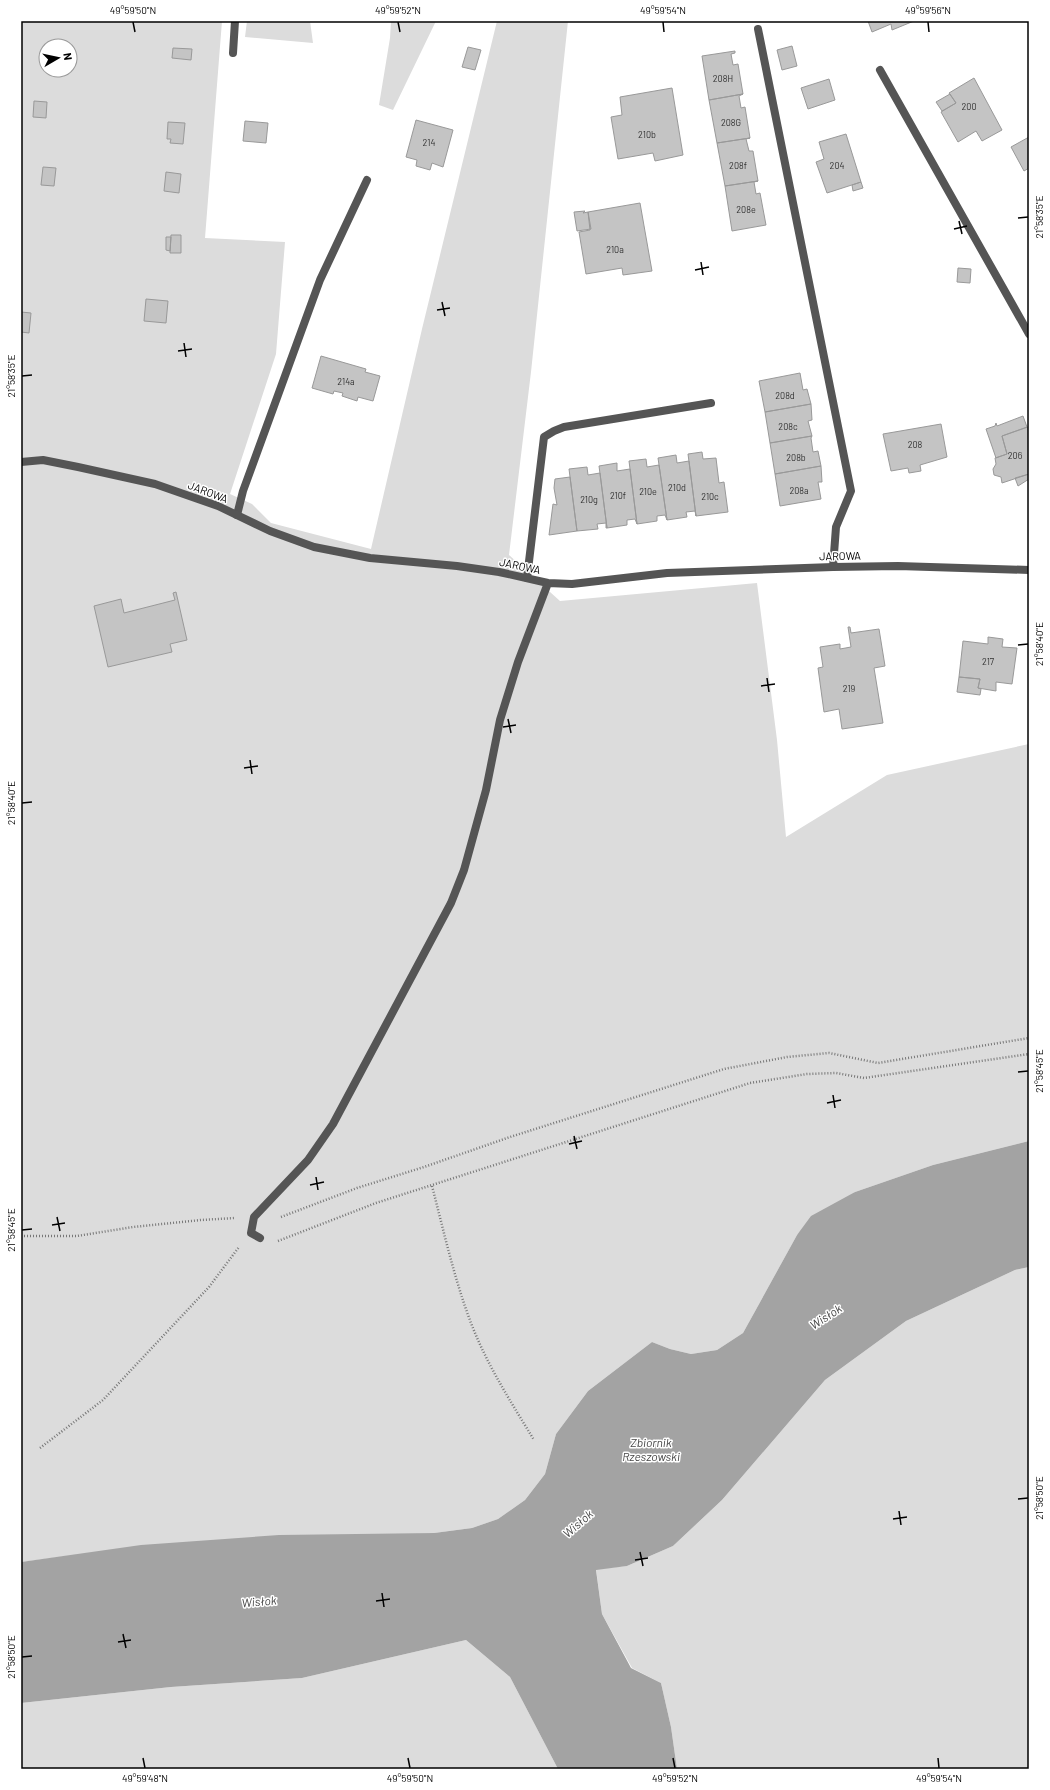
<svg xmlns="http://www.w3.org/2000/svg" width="1050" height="1790" font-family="Barlow,sans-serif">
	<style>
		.green { fill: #dcdcdc; fill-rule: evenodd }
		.water { fill: #a3a3a3 }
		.building { fill: #c4c4c4; stroke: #999 }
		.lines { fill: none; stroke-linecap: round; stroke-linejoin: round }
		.path { stroke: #777; stroke-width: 2.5; stroke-dasharray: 1 2; stroke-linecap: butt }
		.service { stroke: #555; stroke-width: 8 }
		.minor { stroke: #555; stroke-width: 8 }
		.ticks { fill: none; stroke: #000; stroke-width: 1.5 }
		.labels { text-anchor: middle; stroke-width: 3; stroke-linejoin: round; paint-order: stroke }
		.number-label { font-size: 9px; fill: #313131 }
		.street-label { font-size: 11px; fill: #000; stroke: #fff }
		.water-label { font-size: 12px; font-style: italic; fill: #444; stroke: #fff }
		.neatline { fill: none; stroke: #000; stroke-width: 1.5 }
		.ticks-label { font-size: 10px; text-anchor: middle; fill: #000 }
	</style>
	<rect width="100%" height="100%" fill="#fff"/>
	<path class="green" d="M21,21H222L205,238L285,242L276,354L230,494L252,504L271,523L371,549L422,329L497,21H568L531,372L509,555L560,601L757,583L777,740L786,837L887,775L1029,744V1141L933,1165L855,1192L797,1235L743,1333L717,1350L691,1354L670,1349L652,1342L588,1391L556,1434L545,1474L525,1500L498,1519L472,1528L434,1533L99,1552L21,1562ZM46,46H70V70H46Z
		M247,21H310L313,43L245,37Z
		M391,21H436L393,110L379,105L390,38Z
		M1029,1267V1769H677L671,1727L661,1683L632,1668L602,1614L596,1569L627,1566L673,1546L722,1500L825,1380L906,1321L1015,1270Z
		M466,1640L510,1677L558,1769H21V1703L171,1687L302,1678Z"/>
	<path class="water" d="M1029,1141V1267L1015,1270L906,1321L825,1380L722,1500L673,1546L627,1566L596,1570L602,1614L631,1668L661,1683L671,1727L677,1769H558L510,1677L466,1640L302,1678L171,1687L21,1703V1562L141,1545L279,1535L434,1533L472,1528L498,1519L525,1500L545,1474L556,1434L588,1391L652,1342L670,1349L691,1354L717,1350L743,1333L797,1235L811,1216L855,1192L933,1165Z"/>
	<path class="building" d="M868,21H914L892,30L891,24L872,32Z
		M792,46L797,66L782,70L777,50Z
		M468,47L481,50L475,70L462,67Z
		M173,48L192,49L191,60L172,58Z
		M735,51V53L731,54L733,65L738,64L743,94L709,100L702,56Z
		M974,78L1002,130L982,141L976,131L958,142L941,112L956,103L949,93Z
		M829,79L835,100L808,109L801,88Z
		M672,88L683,155L655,161L653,153L618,159L611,117L622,115L620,97Z
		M743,94L739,96L741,108L745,107L750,138L717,143L709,100Z
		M950,94L956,103L942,111L936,102Z
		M34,101L47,102L46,118L33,117Z
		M416,120L453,130L443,167L432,163L430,170L416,166L417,160L406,157Z
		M245,121L268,123L266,143L243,141Z
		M168,122L185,123L183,144L170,143L171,139H167Z
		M846,134L861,182L827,193L816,162L824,159L819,142Z
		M1029,137V168L1024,171L1011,147Z
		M750,138L746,139L749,151H753L758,181L725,186L717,143Z
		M43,167L56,168L54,186L41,185Z
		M166,172L181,174L179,193L164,191Z
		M758,181L754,182L756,194L760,193L766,225L732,231L725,186Z
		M861,182L863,188L853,191L852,185Z
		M640,203L652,271L623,275L622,268L586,274L579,232L590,230L588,212Z
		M585,211L583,213L588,212L591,229L577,231L574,212Z
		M171,235H181V253H170Z
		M166,237H171L170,251L166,250Z
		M958,268L971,269L970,283L957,282Z
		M146,299L168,301L166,323L144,321Z
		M21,312L31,313L29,333L21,332Z
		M321,356L366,369L365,372L380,376L373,401L358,397L357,401L342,396L343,393L334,391L333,394L312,388Z
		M800,373L803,390L807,389L811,404L765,412L759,381Z
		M811,404L812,420L808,421L812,436L770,443L765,412Z
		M1023,416L1027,427L1002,436L1007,454L996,458L986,429L995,426L996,423L997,426Z
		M941,424L947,457L920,465L921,471L909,473L908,468L891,471L883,434Z
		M1028,427L1029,474L1002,483L1001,477L994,475L993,469L996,464L995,458L1007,454L1002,436Z
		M812,436L811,438L813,452L818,451L821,466L775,474L770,443Z
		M702,452L703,459L716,458L719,483L724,482L728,512L696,516L688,454Z
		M676,455L677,463L689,461L696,516L695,511L686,512L687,517L667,520L658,458Z
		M646,459L647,467L659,465L667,520L665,515L657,516V521L637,524L629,461Z
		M617,463V471L630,469L637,524L635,519L627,520V525L607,528L599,466Z
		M821,466L822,482H818L821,499L780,506L775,474Z
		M587,467L588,475L600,473L607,528H606V523L597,524L598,529L577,531L569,469Z
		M1029,474V479L1018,486L1015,478Z
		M570,477L577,531L549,535L553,504L557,505L554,488L555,479Z
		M176,592L187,640L170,644L172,652L108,667L94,606L121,599L124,613L175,600L173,593Z
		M848,627H850L851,633L879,629L885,666L874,668L883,723L842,729L839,709L824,712L818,668L823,667L820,647L840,644V649L851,647Z
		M988,637L1003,639L1002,647L1017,648L1012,684L996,682V691L978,688L980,679L959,677L963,641L988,644Z
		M959,677L980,679L978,688L981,689L980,695L957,692Z"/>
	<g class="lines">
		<path class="path" d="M432,1186C444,1232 454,1278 471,1323C487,1365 511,1402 534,1440
			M281,1217L357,1188L424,1167L510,1137L724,1069L787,1057L829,1053L878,1063L1029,1038
			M21,1236H77L133,1227L201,1220L235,1218
			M278,1241L376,1203L750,1083L807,1074L836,1073L864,1078L1029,1054
			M40,1448L103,1400L209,1287L239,1247"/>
		<path class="service" d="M758,29L851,491L836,527L833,567
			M233,53L235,21
			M880,70L1029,334
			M237,515L243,491L320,280L367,180
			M527,578L544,437L554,431L564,427L711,403"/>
		<path class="minor" d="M21,462L43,460L78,467L155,484L218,506L270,531L314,547L370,558L457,566L499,572L548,583L572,584L667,573L833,567L898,566L1029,570
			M260,1238L251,1233L254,1217L308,1160L333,1124L451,903L464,870L486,790L500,720L518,662L548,583"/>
	</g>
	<path class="ticks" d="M133,22L135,32M398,22L400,32M663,22L664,32M928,22L929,32M1018,218L1028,217M959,221L962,234M954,229L967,226M701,262L703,275M695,270L709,267M442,302L445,316M437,310L450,308M184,343L186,357M178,351L192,349M22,376L32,375M1018,645L1028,644M767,678L769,692M761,686L775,684M508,719L511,733M503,727L516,725M250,760L252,774M244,768L258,766M22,803L32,802M1018,1072L1028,1071M833,1095L835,1108M827,1103L841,1100M574,1136L577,1149M569,1144L582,1141M316,1177L318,1190M310,1185L324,1182M57,1217L60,1231M52,1225L65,1223M22,1230L32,1229M1018,1499L1028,1498M899,1511L901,1525M893,1519L907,1517M640,1552L643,1566M635,1560L648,1558M382,1593L384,1607M376,1601L390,1599M123,1634L126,1648M118,1642L131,1640M22,1657L32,1656M143,1758L145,1768M408,1758L410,1768M673,1758L675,1768M938,1758L939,1768"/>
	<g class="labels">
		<g class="number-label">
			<text x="723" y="82">208H</text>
			<text x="969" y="110">200</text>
			<text x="731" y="126">208G</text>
			<text x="647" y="138">210b</text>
			<text x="429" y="146">214</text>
			<text x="738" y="169">208f</text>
			<text x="837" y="169">204</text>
			<text x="746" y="213">208e</text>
			<text x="615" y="253">210a</text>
			<text x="346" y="385">214a</text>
			<text x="785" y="399">208d</text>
			<text x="788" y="430">208c</text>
			<text x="915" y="448">208</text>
			<text x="1015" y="459">206</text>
			<text x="796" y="461">208b</text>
			<text x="677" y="491">210d</text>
			<text x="799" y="494">208a</text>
			<text x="648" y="495">210e</text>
			<text x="618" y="499">210f</text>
			<text x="710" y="500">210c</text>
			<text x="589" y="503">210g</text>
			<text x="988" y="665">217</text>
			<text x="849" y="692">219</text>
		</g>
		<g class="street-label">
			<text transform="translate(208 492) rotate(21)" y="4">JAROWA</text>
			<text transform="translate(840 556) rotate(-1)" y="4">JAROWA</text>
			<text transform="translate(520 566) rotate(12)" y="4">JAROWA</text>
		</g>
		<g class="water-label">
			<text transform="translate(826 1317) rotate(-33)" y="4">Wisłok</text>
			<text x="651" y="1447">Zbiornik<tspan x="651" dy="14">Rzeszowski</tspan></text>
			<text transform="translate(578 1524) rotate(-41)" y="4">Wisłok</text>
			<text transform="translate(259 1602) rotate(-5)" y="4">Wisłok</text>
		</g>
	</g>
	<rect width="1050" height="1790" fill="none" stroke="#ffffff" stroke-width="44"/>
	<g transform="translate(58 58) rotate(81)"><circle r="19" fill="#ffffff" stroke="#999999"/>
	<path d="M0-3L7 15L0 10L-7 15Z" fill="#000000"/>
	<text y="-6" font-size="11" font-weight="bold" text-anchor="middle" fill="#000000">N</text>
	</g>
	<rect x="22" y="22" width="1006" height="1746" class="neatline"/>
	<g class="ticks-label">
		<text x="133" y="14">49°59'50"N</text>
		<text x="398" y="14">49°59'52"N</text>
		<text x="663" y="14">49°59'54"N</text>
		<text x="928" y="14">49°59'56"N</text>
		<text transform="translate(1039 217) rotate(-90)" y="4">21°58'35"E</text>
		<text transform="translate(11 376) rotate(-90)" y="4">21°58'35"E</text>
		<text transform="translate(1039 644) rotate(-90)" y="4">21°58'40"E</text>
		<text transform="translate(11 803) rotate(-90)" y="4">21°58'40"E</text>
		<text transform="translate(1039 1071) rotate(-90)" y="4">21°58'45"E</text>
		<text transform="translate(11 1230) rotate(-90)" y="4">21°58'45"E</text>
		<text transform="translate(1039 1498) rotate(-90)" y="4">21°58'50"E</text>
		<text transform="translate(11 1657) rotate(-90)" y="4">21°58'50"E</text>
		<text x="145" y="1782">49°59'48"N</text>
		<text x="410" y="1782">49°59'50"N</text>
		<text x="675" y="1782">49°59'52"N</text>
		<text x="939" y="1782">49°59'54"N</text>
	</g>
</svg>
